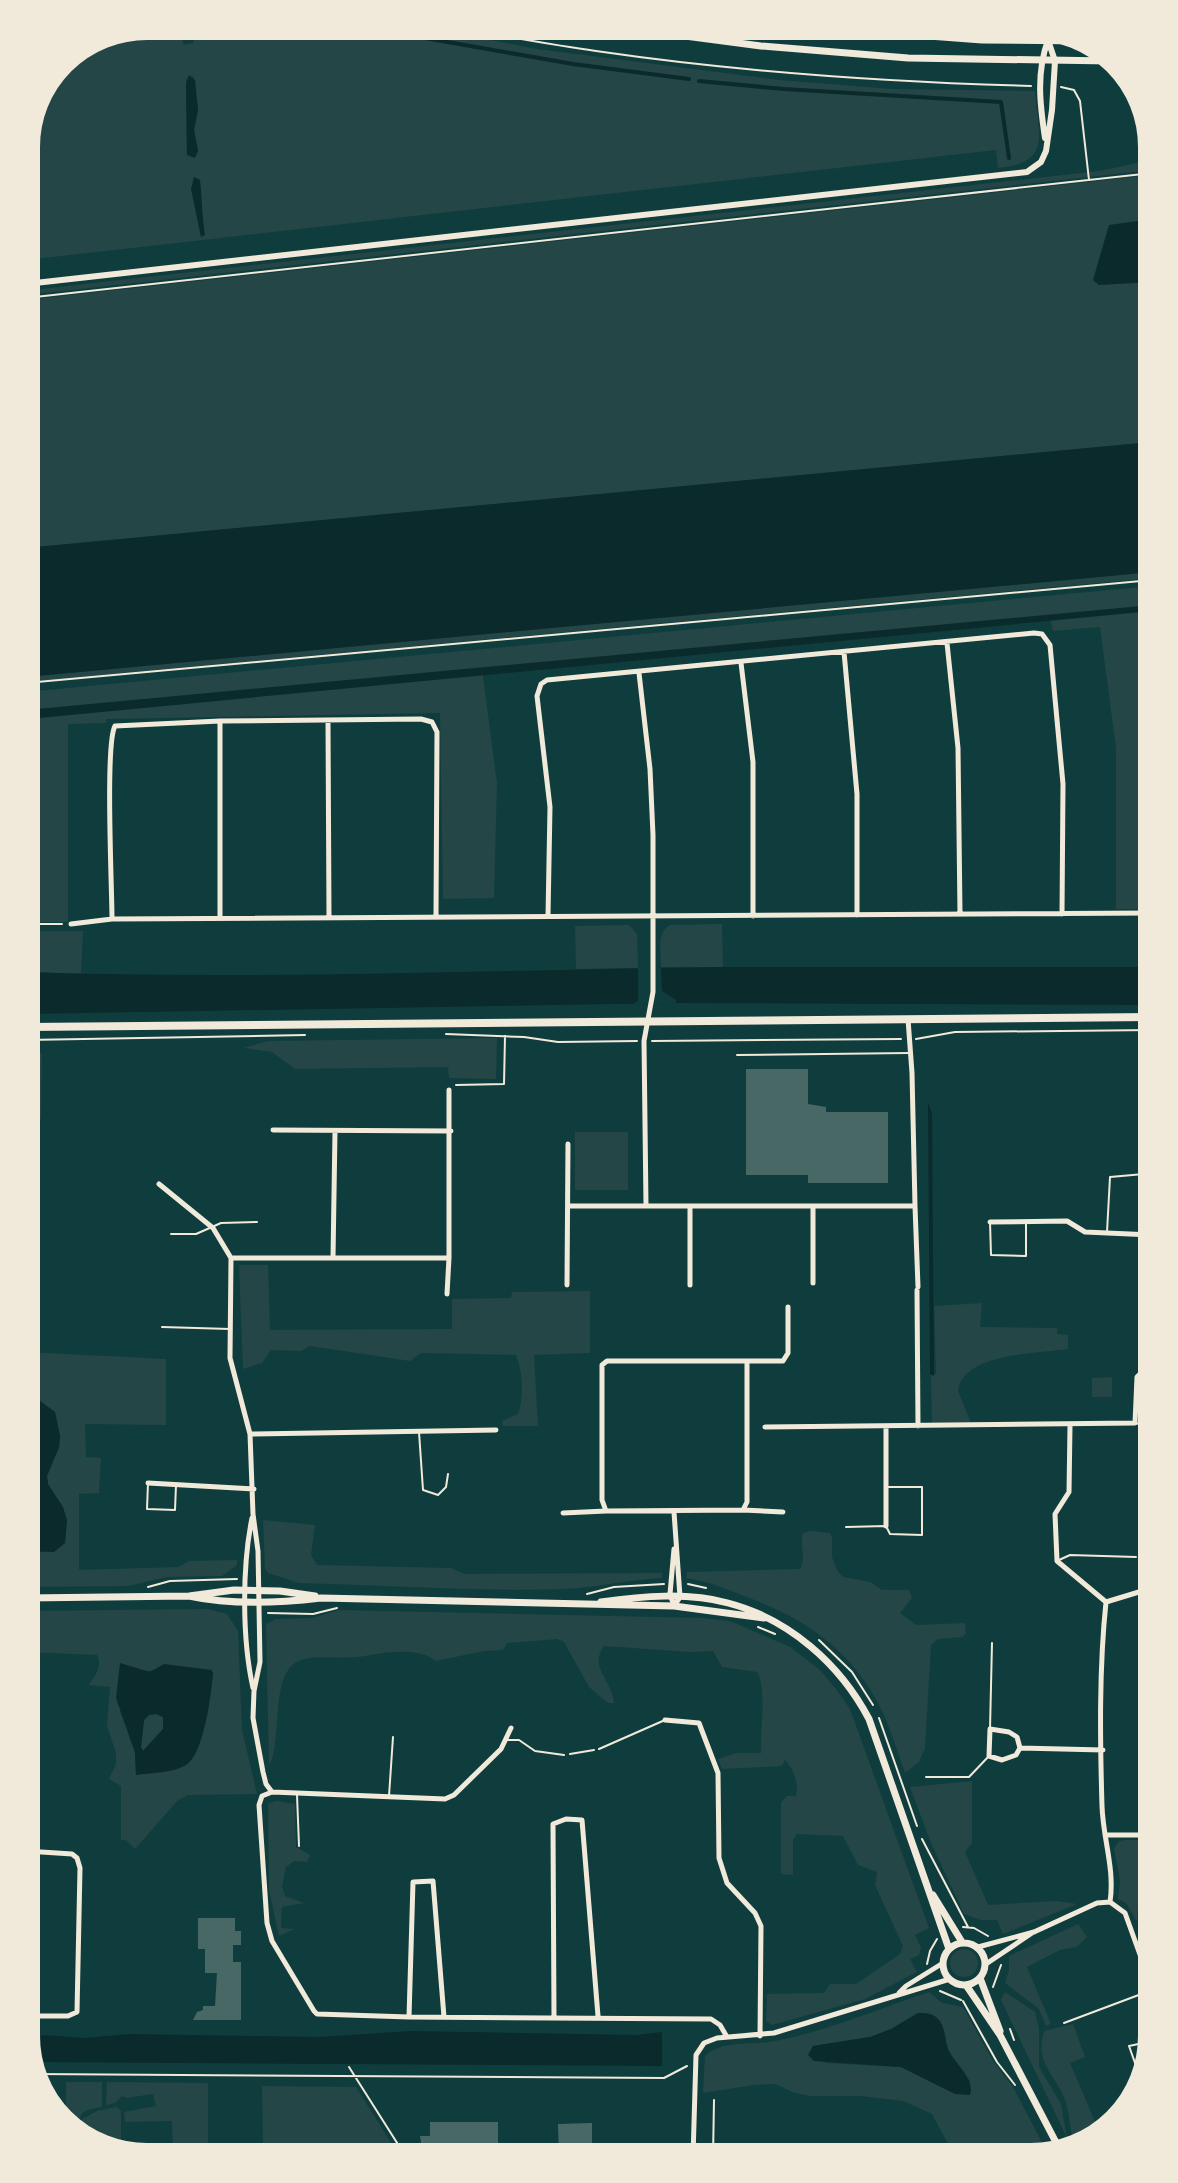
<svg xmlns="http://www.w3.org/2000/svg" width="1178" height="2183" font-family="'Sofia Sans Condensed',sans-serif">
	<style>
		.green { fill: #244646; fill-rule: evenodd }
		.water { fill: #0a2a2b; fill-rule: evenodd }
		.pier { fill: #0f3d3e }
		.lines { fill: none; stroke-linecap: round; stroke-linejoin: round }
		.stream { stroke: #0a2a2b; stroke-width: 4 }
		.building { fill: #486865 }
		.path { stroke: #f1e9da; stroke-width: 2 }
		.service { stroke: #f1e9da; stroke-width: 2 }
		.minor { stroke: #f1e9da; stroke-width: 5 }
		.tertiary { stroke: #f1e9da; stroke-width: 6 }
		.secondary { stroke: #f1e9da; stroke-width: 7 }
		.primary { stroke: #f1e9da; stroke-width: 8 }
		.rim { fill: none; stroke: #f1e9da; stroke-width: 8 }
	</style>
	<rect width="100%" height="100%" fill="#0f3d3e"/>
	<path class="green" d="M147,26H181L183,45L194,43L193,26H416L537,49L779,80L892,89L1035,91C1038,134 1053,163 998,168L996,150L26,260V139L35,100L61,61L101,35ZM193,76L198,110L194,130L198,151L187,155L186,79Z
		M1152,160V170L26,295V291L75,285L1099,171Z
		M1152,175V442L26,548V300Z
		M1152,572V578L26,682V677Z
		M1152,586V909H1116V748L1100,627L1053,631L1050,617L482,669L497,783L494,898L443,899L440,713L106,719V723L68,724V922H26V692Z
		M722,924L723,967H661C661,953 656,933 670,925Z
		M629,925L637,934L638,968L576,969L575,926Z
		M26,931H83L81,974L26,972Z
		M497,1038L496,1079L449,1078L448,1067L295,1069L272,1052L244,1048L268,1041Z
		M26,1053H42L41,1119L26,1128Z
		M575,1132H628V1190H575Z
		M239,1265H268L270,1330L452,1329V1299L511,1298L512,1292L590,1291V1353L534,1355L538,1426H503L502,1421L518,1414C524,1396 523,1373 516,1355L421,1353L410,1361L310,1346L301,1351L271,1350L262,1363L243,1369Z
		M982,1303L980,1327L1057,1328V1334L1068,1335V1349C1038,1354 963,1352 958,1391L971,1423H932L931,1375L936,1374L934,1306Z
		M26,1352L166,1359V1425L85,1424L86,1457L101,1458L99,1493L79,1494V1570L178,1567L189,1561L237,1560V1565L222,1576L167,1577L128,1586L26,1587V1551L37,1553L65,1543L67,1520L48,1484L47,1476L59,1447L60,1436L55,1412C27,1392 26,1386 26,1352Z
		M1112,1377V1397H1092V1378Z
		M263,1520L315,1525L311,1555L317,1565L451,1568L464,1574L662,1573V1578C629,1580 598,1587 566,1589C477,1592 387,1585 299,1583L268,1573L265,1569Z
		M811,1531L830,1533L832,1537V1557L837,1570L843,1577L870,1582L882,1590H909L912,1598L900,1613L916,1625L965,1623L966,1633L963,1637L938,1639L931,1645L925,1748L919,1762L905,1773C897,1751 890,1726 879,1705C852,1652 806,1619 752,1599C731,1591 709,1581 686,1578L687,1572L800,1569C807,1558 799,1545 803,1533Z
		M208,1609L227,1614L238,1631L242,1730L257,1794L188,1795L177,1801L135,1849L126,1840H121V1786L109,1779L116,1764V1753L107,1726L110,1687L89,1685C95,1676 103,1666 97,1655L26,1652V1611ZM187,1667L212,1670L213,1674L207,1717L136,1775L135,1753L120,1711L145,1671Z
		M339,1610L703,1618L730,1621L790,1647L820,1670L836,1689L850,1709L929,1928L915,1935L921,1948L919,1955L910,1959L917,1972L865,1999L772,2025L766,2021L767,1994L824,1993L830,1984H856L900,1954L903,1946L875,1885L877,1872L858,1865L843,1836L797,1834L793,1840V1875L781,1874V1802L787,1796H796C799,1783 794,1770 785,1760L782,1766L722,1769L718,1759L736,1753H761C760,1733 767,1686 757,1672L722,1667L713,1651L691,1652L604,1646C588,1668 613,1681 614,1703H608L589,1687L564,1642L557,1639L507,1643L503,1650L484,1651L436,1661C419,1647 386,1652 365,1656C345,1660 325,1655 305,1659C267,1665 284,1741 269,1766L266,1624L276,1619L313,1618Z
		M156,1714L163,1717V1729L143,1751L141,1747L144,1719L149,1715Z
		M972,1781V1843L965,1852L988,1905L1056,1901L1077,1904L1003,1934L997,1920H981L964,1914L931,1843L910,1787Z
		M277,1801L295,1804L296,1847L310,1855L307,1862L294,1861L286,1867L282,1886L285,1896L304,1903L282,1907L281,1928L295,1929L279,1936L269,1890L268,1803Z
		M1124,1840H1152V1879L1140,1880L1137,1922L1126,1903L1118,1899L1120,1881L1114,1849L1118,1842Z
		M1078,1924L1087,1937L1077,1947L1060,1950L1027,1967L1051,2024L1046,2026L1039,2009L1005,1983L1009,1970V1956Z
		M950 1963a14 14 0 1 1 28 0a14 14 0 1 1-28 0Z
		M929,1992L942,2003L963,2007L993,2061L1013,2087L1048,2154L1031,2157H972L947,2142L932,2114L903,2101L861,2096H810L795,2093L775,2084L754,2085L703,2093L705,2056C724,2039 751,2046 775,2041C828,2031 878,2009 929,1992ZM918,2013C946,2012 941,2031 948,2050C953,2062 963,2073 971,2082L945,2089L901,2067L826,2063L813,2046L870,2037L892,2029Z
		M1005,1992L1035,2012L1039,2029V2067L1061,2104L1067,2138L1001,2000Z
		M1073,2024L1085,2057L1070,2063L1099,2131L1077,2148C1069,2134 1071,2119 1066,2103C1057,2074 1034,2066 1044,2031Z
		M66,2082H102V2107C70,2112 86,2117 76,2133L66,2121Z
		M107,2082L208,2083V2152L204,2157H179V2153H173L172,2121L125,2122L124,2112L156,2106L153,2094L127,2098L122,2096L115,2103L106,2105Z
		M262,2086L356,2087L400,2157H313L282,2153L275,2154L267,2151L263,2144Z
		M117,2107L121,2111V2151L88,2140L92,2136L82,2126V2119L97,2111Z"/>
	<path class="water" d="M189,75L195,80L198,110L194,130L198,151L195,158L187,155L186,84Z
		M194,177L200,180C202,198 202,216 205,235L201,237L191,189Z
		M1152,219V282L1099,285L1093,280L1109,225Z
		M1152,442V572L26,677V548Z
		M1152,605V611L39,718L26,878V710Z
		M723,967H1152V1005L676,1003L26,1014V972C258,980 491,970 723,967Z
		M928,1103L932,1113L934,1376L930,1374Z
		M26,1384L37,1399L55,1412L60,1436L59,1447L47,1476L48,1484L63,1507L67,1520L65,1543L54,1552L26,1551V1507L34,1496L33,1489L26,1482Z
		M120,1663L150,1672L164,1664L211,1670L213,1673C211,1695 204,1754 186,1765C172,1773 151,1773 136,1775L135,1752L116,1698ZM156,1714L163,1717V1729L143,1751L141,1747L144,1720L149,1715Z
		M918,2013C924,2013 931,2013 936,2017C947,2026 944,2043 950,2053C957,2065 975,2080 970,2095L955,2094L901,2067L814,2061L808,2055L813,2046L870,2037L891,2029Z
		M411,2031L636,2035L662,2032V2066L31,2062L26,2039L35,2040L43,2035L84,2038L129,2034L319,2037Z"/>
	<path class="pier" d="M661,967L662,991L676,1000V1003L634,1004L638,1000V968Z"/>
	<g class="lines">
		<path class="stream" d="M365,26L399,33
			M419,37L573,64L689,79
			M699,81L784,89L1001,102L1009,158"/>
	</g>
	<path class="building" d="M746,1069H808V1104L826,1107V1112H888V1183H808V1175H746Z
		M198,1918H235V1931H241V1945H233V1962H241V2020H193L197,2012L203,2010V2006H215L217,1973H205V1949H198Z
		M430,2122H498V2157H430V2148H422L420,2136H430Z
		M592,2123V2157H559L558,2124Z"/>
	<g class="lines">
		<path class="path" d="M444,26C495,34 545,44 596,51C740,72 886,82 1031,86
			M1061,87L1074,90L1080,101L1089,180
			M26,298L1152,173
			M26,683L1152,580
			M26,924H62
			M446,1034L524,1037L558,1042L637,1041
			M916,1039L955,1032L1152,1030
			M26,1040L305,1035
			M652,1041L901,1039
			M456,1085L504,1084L505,1036
			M688,1584L706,1588
			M148,1587L170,1581L237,1579
			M587,1594L614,1587L664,1584
			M268,1613L313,1614L337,1608
			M758,1627L775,1634
			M819,1640L852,1672L873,1705
			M879,1718L917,1826
			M570,1754L594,1750
			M922,1839L968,1927
			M963,1927L974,1928L988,1936
			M927,1964L930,1951L937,1939
			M993,1987L1001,1965
			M940,1991L961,2000
			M963,2001L997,2062L1015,2085
			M1010,2029L1014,2040
			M349,2067L406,2157
			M33,2074L664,2078L687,2066
			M713,2157L714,2100"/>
		<path class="service" d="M737,1055L909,1053
			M990,1222L991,1255L1026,1256V1224
			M1107,1232L1110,1177L1144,1174
			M171,1234H196L221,1223L257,1222
			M162,1327L230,1329
			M1136,1423L1152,1429
			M419,1432L423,1490L438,1495L446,1487L448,1474
			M148,1483L147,1509L175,1510L176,1485
			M846,1527L886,1526L890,1534L922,1535V1487H887
			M1059,1560L1070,1555L1136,1557
			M990,1729L992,1643
			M506,1740H519L535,1751L564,1755
			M599,1749L665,1720
			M926,1777H969L989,1756
			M297,1795L299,1846
			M389,1796L393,1737
			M1064,2023L1152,1990
			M1140,2077L1129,2046L1148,2042L1152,2038"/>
		<path class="minor" d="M947,643L958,748L960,914
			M844,652L857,794V915
			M741,663L753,762V916
			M639,673L650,769L653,835V992L644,1041L646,1206
			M328,720L329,917
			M220,721V918
			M548,916L550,807L537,696L541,684L547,680L1034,633L1042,634L1050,645L1063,784L1062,914
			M112,919C112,888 105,744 115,726L220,721L421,719L432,722L437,732L436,916
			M71,924L112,919L1152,913
			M908,1019L912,1073L915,1206
			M273,1130L451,1131
			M159,1184L213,1228L231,1258L230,1358L250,1434L253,1514L258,1551L260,1662L254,1691L253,1718L263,1772L266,1784L272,1792
			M568,1206H915L918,1287
			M690,1206V1285
			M990,1222L1067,1221L1085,1232L1152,1235
			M1143,1235C1143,1259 1140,1283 1152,1305
			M231,1258H449V1090
			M333,1258L335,1131
			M813,1283V1206
			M567,1285L568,1144
			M917,1290L918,1426
			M447,1294L449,1258
			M747,1361V1502L743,1510L606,1511L602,1500V1365L607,1361H783L788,1353V1307
			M1070,1426L1069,1492L1055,1514L1057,1561L1106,1602
			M765,1427L1135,1423L1137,1377L1152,1362
			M250,1434L496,1430
			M148,1483L254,1489
			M743,1510L783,1512
			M563,1513L606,1511
			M252,1518C242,1567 242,1639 253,1688
			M886,1526V1427
			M674,1549L670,1594L674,1606
			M674,1606L680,1597L674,1512
			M665,1720L699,1723L718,1773L719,1858L727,1883L755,1913L761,1926L760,2036
			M511,1728L501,1749L454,1795L445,1799L272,1792L262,1796L259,1805L267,1923L272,1941L314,2011L317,2014L409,2017L711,2019L720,2025L727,2037
			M990,1729L1009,1732L1017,1737L1020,1748L1016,1755L1002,1760L989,1756Z
			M1020,1748L1103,1750
			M1105,1835H1152
			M1110,1902C1115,1869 1103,1839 1102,1806C1100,1739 1099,1669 1106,1602L1152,1588
			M978,1947L1034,1932L1097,1903L1110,1902L1125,1913L1152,1988
			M986,1964L1032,1933
			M899,1993L906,1986L943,1963
			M26,2016H68L77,2012L80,1868L77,1858L72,1854L26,1851
			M409,2017L413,1882L433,1881L444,2017
			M554,2017L553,1824L566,1819L582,1820L598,2016
			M693,2157L696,2055L704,2043L717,2038L774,2033L950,1979"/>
		<path class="tertiary" d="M1045,138C1040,105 1036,73 1048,40
			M26,284L1027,172L1041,162L1046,151L1052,110L1055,61L1048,40"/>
		<path class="secondary" d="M609,26L761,46L908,58L1111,61
			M796,26L982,40L1085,41
			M189,1596C230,1605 279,1603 321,1598L674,1606L764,1618
			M26,1598L189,1596L234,1590L280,1591L315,1596
			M601,1602C642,1596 688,1592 728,1603C789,1619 840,1664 869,1719L949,1949
			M933,1895L962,1942
			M943 1964a21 21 0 1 1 42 0a21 21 0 1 1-42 0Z
			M980,1978L1000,2031
			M966,1985L1000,2035L1061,2152"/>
		<path class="primary" d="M26,1027L1152,1017"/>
	</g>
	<path d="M0 0H1178V2183H0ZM147 36H1031A111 111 0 0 1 1142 147V2036A111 111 0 0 1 1031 2147H147A111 111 0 0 1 36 2036V147A111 111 0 0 1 147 36Z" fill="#f1e9da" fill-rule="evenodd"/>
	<path class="rim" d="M147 36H1031A111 111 0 0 1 1142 147V2036A111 111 0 0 1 1031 2147H147A111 111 0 0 1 36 2036V147A111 111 0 0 1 147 36Z"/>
</svg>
